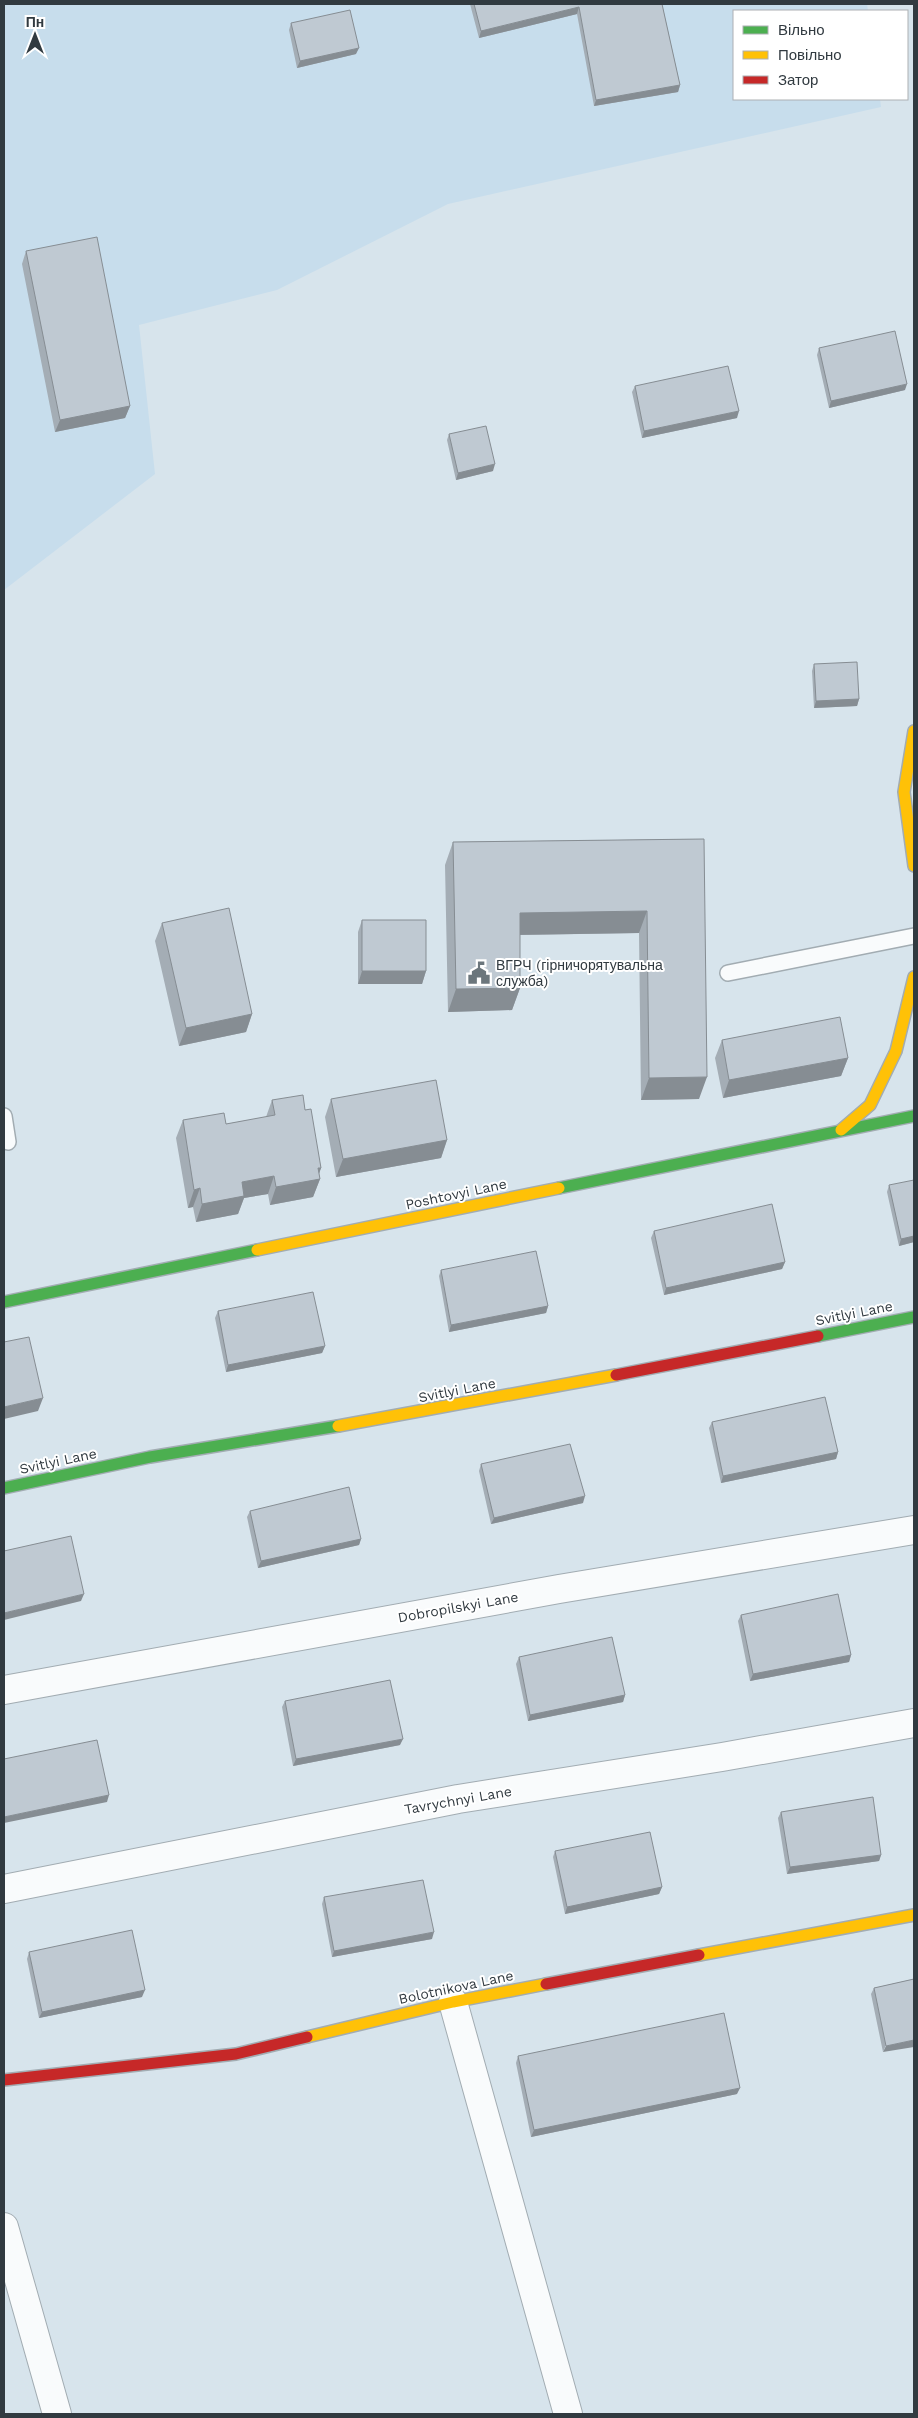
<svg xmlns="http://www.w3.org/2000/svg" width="918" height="2418" font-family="'Work Sans',sans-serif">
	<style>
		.built { fill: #c7ddec }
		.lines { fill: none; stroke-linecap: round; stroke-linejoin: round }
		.lane-casing { stroke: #a2acb2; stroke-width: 18 }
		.street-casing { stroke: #a2acb2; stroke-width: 30 }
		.fast-casing { stroke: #a2acb2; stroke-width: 14 }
		.slow-casing { stroke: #a2acb2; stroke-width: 14 }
		.jam-casing { stroke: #a2acb2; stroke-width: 14 }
		.lane { stroke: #f9fbfc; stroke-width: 15 }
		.street { stroke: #f9fbfc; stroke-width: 28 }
		.fast { stroke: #4caf50; stroke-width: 11 }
		.slow { stroke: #ffc107; stroke-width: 11 }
		.jam { stroke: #c62828; stroke-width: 11 }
		.wall { fill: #a4adb5 }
		.shaded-wall { fill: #868d93 }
		.building { fill: #bfc9d2; stroke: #868d93 }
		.labels { text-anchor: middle; stroke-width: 4; stroke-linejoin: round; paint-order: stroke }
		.poi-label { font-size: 14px; fill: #313a40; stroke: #fff; text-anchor: start }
		.street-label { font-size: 14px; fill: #313a40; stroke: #fff }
	</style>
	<rect width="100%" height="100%" fill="#d7e4ec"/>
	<path class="built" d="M4,4H867L868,11H734V99H880L881,107L448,204L277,290L139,325L155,474L4,590Z"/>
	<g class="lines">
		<defs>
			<path id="lane" d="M728,973L914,936
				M4,1116L8,1142"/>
			<path id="street" d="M4,1690L559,1589L914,1530
				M4,1889L458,1799L722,1757L914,1723
				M453,2002L568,2414
				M4,2227L57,2414"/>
			<path id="fast" d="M559,1188L914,1116
				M4,1302L257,1250
				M818,1336L914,1317
				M4,1488L150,1457L338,1426"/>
			<path id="slow" d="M914,731L904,792L914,866
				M841,1130L870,1105L896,1051L914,977
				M257,1250L559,1188
				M338,1426L616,1375
				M699,1955L914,1915
				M307,2037L453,2002L546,1984"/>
			<path id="jam" d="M616,1375L818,1336
				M546,1984L699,1955
				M4,2080L236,2054L307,2037"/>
		</defs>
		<use href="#lane" class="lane-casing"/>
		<use href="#street" class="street-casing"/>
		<use href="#fast" class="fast-casing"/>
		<use href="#slow" class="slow-casing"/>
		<use href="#jam" class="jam-casing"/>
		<use href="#lane" class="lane"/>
		<use href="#street" class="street"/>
		<use href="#fast" class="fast"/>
		<use href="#slow" class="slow"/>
		<use href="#jam" class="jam"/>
	</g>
	<path class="wall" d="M470,4H662L680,85L678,92L594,106L577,14L479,38Z
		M291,23L356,54L297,68L289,30Z
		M26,251L130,406L125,418L55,432L22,264Z
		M819,348L905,390L829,408L817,355Z
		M635,386L737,418L642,438L632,392Z
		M449,434L493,471L456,480L447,440Z
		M814,664L859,699L857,706L814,708L812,671Z
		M704,839L699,1099L641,1100L639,933L520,935V988L512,1010L448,1012L445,865L453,842Z
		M362,920L426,971L422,984H358V932Z
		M162,923L252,1014L246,1032L179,1046L155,941Z
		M722,1040L848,1058L841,1076L723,1098L715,1058Z
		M331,1099L447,1140L441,1158L336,1177L325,1117Z
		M272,1100L305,1110L321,1168L319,1174L320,1179L313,1197L270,1205L268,1194L244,1198L238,1214L196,1222L193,1207L188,1208L176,1138L183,1120L226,1124L266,1117Z
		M889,1185L914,1242L899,1246L887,1192Z
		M654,1231L785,1262L782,1269L664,1295L651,1238Z
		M441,1270L548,1306L546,1313L449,1332L439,1276Z
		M218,1311L325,1346L322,1353L226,1372L215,1318Z
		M712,1422L838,1452L836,1459L721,1483L709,1428Z
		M481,1464L583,1503L491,1524L479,1471Z
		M250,1511L361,1539L359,1545L258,1568L247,1517Z
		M741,1615L851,1655L849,1662L750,1681L738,1621Z
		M519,1657L625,1695L623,1702L528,1721L516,1664Z
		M285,1701L400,1745L293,1766L282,1707Z
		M781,1812L881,1855L879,1861L787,1874L778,1818Z
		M555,1851L662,1887L659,1894L565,1914L553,1857Z
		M324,1897L432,1939L332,1957L322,1904Z
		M29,1952L142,1997L39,2018L27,1959Z
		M914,1979L883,2052L871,1994L874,1988Z
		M518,2056L737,2094L531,2137L516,2063Z"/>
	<path class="shaded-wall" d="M579,7L577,14L479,38L481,31Z
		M359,48L356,54L297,68L300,61Z
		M680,85L678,92L594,106L596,100Z
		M907,384L905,390L829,408L831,401Z
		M130,406L125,418L55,432L60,420Z
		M739,411L737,418L642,438L644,431Z
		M495,464L493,471L456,480L458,473Z
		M859,699L857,706L814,708L816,701Z
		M647,911L639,933L511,935L520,913Z
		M362,971H426L422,984H358Z
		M520,988L512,1010L448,1012L456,989Z
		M252,1014L246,1032L179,1046L186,1028Z
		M848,1058L841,1076L723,1098L729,1080Z
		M707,1077L699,1099L641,1100L649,1078Z
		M447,1140L441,1158L336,1177L343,1159Z
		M318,1168H321L317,1179H320L313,1197L270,1205L276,1187Z
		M274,1176L268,1194L244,1198L238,1214L196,1222L202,1204L242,1182Z
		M200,1188L193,1207L188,1208L194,1190Z
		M914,1236V1242L899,1246L901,1239Z
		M785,1262L782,1269L664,1295L666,1288Z
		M548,1306L546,1313L449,1332L451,1325Z
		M325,1346L322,1353L226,1372L228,1365Z
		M43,1398L38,1411L4,1419V1407Z
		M838,1452L836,1459L721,1483L723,1476Z
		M585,1496L583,1503L491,1524L494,1518Z
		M361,1539L359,1545L258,1568L261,1561Z
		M84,1594L81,1601L4,1620V1613Z
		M851,1655L849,1662L750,1681L753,1674Z
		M625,1695L623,1702L528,1721L530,1715Z
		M403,1739L400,1745L293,1766L296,1759Z
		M109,1795L107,1802L4,1823V1817Z
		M881,1855L879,1861L787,1874L790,1867Z
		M662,1887L659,1894L565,1914L567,1907Z
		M434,1932L432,1939L332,1957L334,1951Z
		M145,1990L142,1997L39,2018L42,2012Z
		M914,2040V2047L883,2052L886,2046Z
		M740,2088L737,2094L531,2137L534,2130Z"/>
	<path class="building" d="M474,4H662L680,85L596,100L579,7L481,31Z
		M350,10L359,48L300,61L291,23Z
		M97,237L130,406L60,420L26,251Z
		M895,331L907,384L831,401L819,348Z
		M728,366L739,411L644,431L635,386Z
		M486,426L495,464L458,473L449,434Z
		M857,662L859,699L816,701L814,664Z
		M704,839L707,1077L649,1078L647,911L520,913V988L456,989L453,842Z
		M229,908L252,1014L186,1028L162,923Z
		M362,920H426V971H362Z
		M840,1017L848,1058L729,1080L722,1040Z
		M436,1080L447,1140L343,1159L331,1099Z
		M303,1095L305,1110L311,1109L321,1168H318L320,1179L276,1187L274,1176L242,1182L244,1196L202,1204L200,1188L194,1190L183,1120L224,1113L226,1124L275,1115L272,1100Z
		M914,1180V1236L901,1239L889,1185Z
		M772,1204L785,1262L666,1288L654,1231Z
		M536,1251L548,1306L451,1325L441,1270Z
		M313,1292L325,1346L228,1365L218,1311Z
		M29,1337L43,1398L4,1407V1342Z
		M825,1397L838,1452L723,1476L712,1422Z
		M570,1444L585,1496L494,1518L481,1464Z
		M349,1487L361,1539L261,1561L250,1511Z
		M71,1536L84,1594L4,1613V1551Z
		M838,1594L851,1655L753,1674L741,1615Z
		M612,1637L625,1695L530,1715L519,1657Z
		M390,1680L403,1739L296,1759L285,1701Z
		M97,1740L109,1795L4,1817V1759Z
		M873,1797L881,1855L790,1867L781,1812Z
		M650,1832L662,1887L567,1907L555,1851Z
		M423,1880L434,1932L334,1951L324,1897Z
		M132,1930L145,1990L42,2012L29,1952Z
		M914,1979V2040L886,2046L874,1988Z
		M724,2013L740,2088L534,2130L518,2056Z"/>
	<defs>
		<symbol id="civic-bare" viewBox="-9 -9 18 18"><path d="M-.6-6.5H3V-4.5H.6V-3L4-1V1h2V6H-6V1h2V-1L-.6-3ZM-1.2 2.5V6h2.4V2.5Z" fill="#6b767c" stroke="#fff" stroke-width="2.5" paint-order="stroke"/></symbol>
	</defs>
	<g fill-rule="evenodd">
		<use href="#civic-bare" x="463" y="957" width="32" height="32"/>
	</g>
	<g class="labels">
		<g class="poi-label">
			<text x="496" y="970">ВГРЧ (гірничорятувальна<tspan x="496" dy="16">служба)</tspan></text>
		</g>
		<g class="street-label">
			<text transform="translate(456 1194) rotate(-12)" y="5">Poshtovyi Lane</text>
			<text transform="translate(854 1313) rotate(-11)" y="5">Svitlyi Lane</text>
			<text transform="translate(457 1390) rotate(-11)" y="5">Svitlyi Lane</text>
			<text transform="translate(58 1461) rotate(-12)" y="5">Svitlyi Lane</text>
			<text transform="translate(458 1607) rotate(-10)" y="5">Dobropilskyi Lane</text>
			<text transform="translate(458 1800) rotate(-10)" y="5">Tavrychnyi Lane</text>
			<text transform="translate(456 1987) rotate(-12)" y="5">Bolotnikova Lane</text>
		</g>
	</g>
	<rect width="918" height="2418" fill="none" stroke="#313a40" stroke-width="10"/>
	<rect x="733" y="10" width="175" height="90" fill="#ffffff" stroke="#adb0b3"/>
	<rect x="743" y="26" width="25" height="8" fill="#4caf50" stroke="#adb0b3"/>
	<text x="778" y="35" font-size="15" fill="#313a40">Вільно</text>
	<rect x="743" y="51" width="25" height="8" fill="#ffc107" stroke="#adb0b3"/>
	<text x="778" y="60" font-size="15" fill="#313a40">Повільно</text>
	<rect x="743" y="76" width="25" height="8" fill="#c62828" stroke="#adb0b3"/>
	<text x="778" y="85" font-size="15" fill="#313a40">Затор</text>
	<g transform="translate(35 35)" stroke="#ffffff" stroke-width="4" paint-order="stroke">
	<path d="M0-4L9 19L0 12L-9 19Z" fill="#313a40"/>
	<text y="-8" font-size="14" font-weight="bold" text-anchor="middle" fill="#313a40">Пн</text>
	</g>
</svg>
